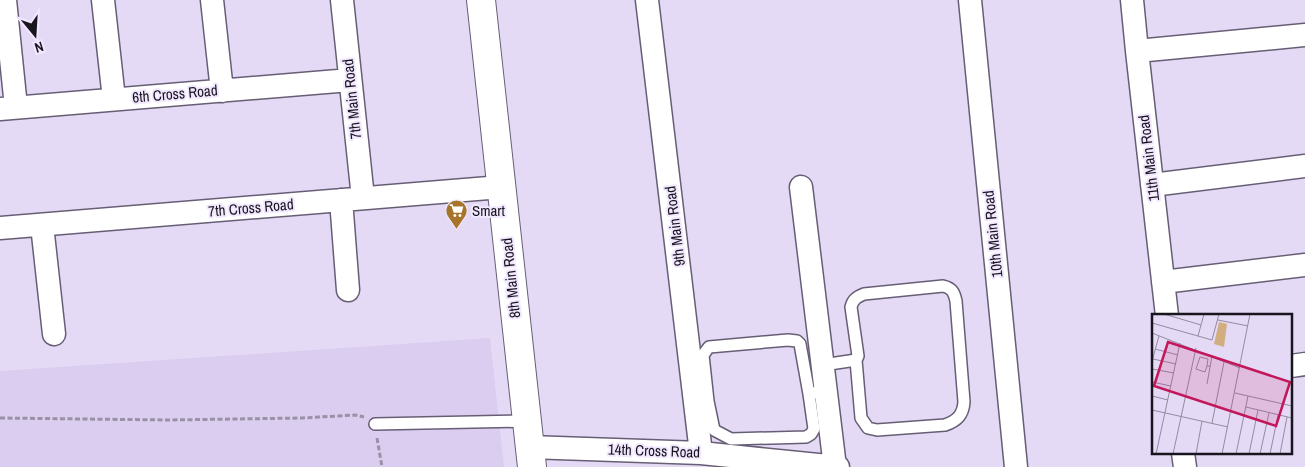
<svg xmlns="http://www.w3.org/2000/svg" width="1305" height="467" font-family="'Archivo Narrow',sans-serif">
	<style>
		.built { fill: #dacdef }
		.lines { fill: none; stroke-linecap: round; stroke-linejoin: round }
		.service-casing { stroke: #675e75; stroke-width: 14 }
		.minor-casing { stroke: #675e75; stroke-width: 25 }
		.tertiary-casing { stroke: #675e75; stroke-width: 30 }
		.path { stroke: #9991a6; stroke-width: 3; stroke-dasharray: 5 2.5; stroke-linecap: butt }
		.service { stroke: #fff; stroke-width: 11 }
		.minor { stroke: #fff; stroke-width: 22 }
		.tertiary { stroke: #fff; stroke-width: 28 }
		.labels { text-anchor: middle; stroke-width: 4; stroke-linejoin: round; paint-order: stroke }
		.street-label { font-size: 15px; fill: #19151f; stroke: #f1e8ff }
		.poi-label { font-size: 15px; fill: #19151f; stroke: #f1e8ff; text-anchor: start }
		.inset-road { fill: none; stroke: #938ba0; stroke-width: 1 }
		.view { fill: #c2185b; fill-opacity: 0.15; stroke: #c2185b; stroke-width: 2.5 }
		.inset-edge { fill: none; stroke: #19151f; stroke-width: 2.5 }
	</style>
	<rect width="100%" height="100%" fill="#e5daf6"/>
	<path class="built" d="M490,338L504,467H0V371Z"/>
	<g class="lines">
		<defs>
			<path id="service" d="M823,365L856,360L858,356L851,307C853,299 857,297 864,294L943,286C952,288 954,292 956,301L964,402C963,415 957,421 945,425L877,430L868,428L861,418L856,360
				M708,401L703,355L709,347L788,340L797,341L800,344L809,394
				M696,403L708,401L714,430L731,439L806,437L811,434L814,429L809,394L826,391
				M375,424L527,421"/>
			<path id="minor" d="M5,0L16,107
				M103,0L114,99
				M212,0L222,91
				M342,0L363,198
				M647,0L701,453
				M970,0L1016,467
				M1132,0L1137,51L1167,316
				M1137,51L1305,35
				M0,109L350,80
				M1152,185L1305,166
				M801,187L835,467
				M341,200L348,290
				M42,225L54,334
				M0,228L501,187
				M1163,282L1305,265
				M1291,366L1305,364
				M529,447L701,453L838,467
				M1183,453L1185,467"/>
			<path id="tertiary" d="M481,0L532,467"/>
		</defs>
		<use href="#service" class="service-casing"/>
		<use href="#minor" class="minor-casing"/>
		<use href="#tertiary" class="tertiary-casing"/>
		<path class="path" d="M0,418L168,420L302,418L355,415L364,417
			M377,438L382,467"/>
		<use href="#service" class="service"/>
		<use href="#minor" class="minor"/>
		<use href="#tertiary" class="tertiary"/>
	</g>
	<defs>
		<symbol id="supermarket-pin" viewBox="-11 -11 22 30"><path d="M0 17L-7.5 6A9.5 9.5 0 1 1 7.5 6Z" fill="#a6742b" stroke="#f1e8ff"/><path d="M-6-5.5h2.5l.6 2H6L4.5 2H-2.5L-4.4-4H-6ZM-1.5 3.2a1.3 1.3 0 1 0 .1 0ZM3 3.2a1.3 1.3 0 1 0 .1 0Z" fill="#fff"/></symbol>
	</defs>
	<g fill-rule="evenodd">
		<use href="#supermarket-pin" x="444" y="198" width="25" height="34"/>
	</g>
	<g class="labels">
		<g class="street-label">
			<text transform="translate(175 94) rotate(-5)" y="5">6th Cross Road</text>
			<text transform="translate(352 99) rotate(-96)" y="5">7th Main Road</text>
			<text transform="translate(1149 158) rotate(-97)" y="5">11th Main Road</text>
			<text transform="translate(251 208) rotate(-5)" y="5">7th Cross Road</text>
			<text transform="translate(675 226) rotate(-97)" y="5">9th Main Road</text>
			<text transform="translate(993 234) rotate(-96)" y="5">10th Main Road</text>
			<text transform="translate(511 278) rotate(-96)" y="5">8th Main Road</text>
			<text transform="translate(654 451) rotate(2)" y="5">14th Cross Road</text>
		</g>
		<g class="poi-label">
			<text x="472" y="216">Smart</text>
		</g>
	</g>
	<g transform="translate(1152 314)">
		<rect width="140" height="140" fill="#e5daf6"/>
		<path d="M67,8L75,10L72,33L62,30Z" fill="#d2ad7f"/>
		<path class="inset-road" d="M12,0L49,11M66,6L96,12M0,9L60,26L67,0M0,19L88,54M46,22L52,0M3,35L26,41M1,45L24,50M0,47L7,22M55,52L56,45L48,43L44,55L53,58L55,52H58M0,55L22,59M0,68L19,72M55,70L60,42M83,79L140,92M0,82L16,86M94,93L140,104M0,96L76,113M60,109L72,48M4,140L28,29M21,140L44,34M44,140L50,107M70,140L98,0M84,140L96,82M97,140L106,96M108,140L117,99M118,140L126,101M128,140L135,103"/>
		<path class="view" d="M16,28L138,68L124,112L2,72Z"/>
		<rect width="140" height="140" class="inset-edge"/>
	</g>
	<g transform="translate(35 35) rotate(162)" stroke="#f1e8ff" stroke-width="4" paint-order="stroke">
	<path d="M0-4L9 19L0 12L-9 19Z" fill="#19151f"/>
	<text y="-8" font-size="14" font-weight="bold" text-anchor="middle" fill="#19151f">N</text>
	</g>
</svg>
